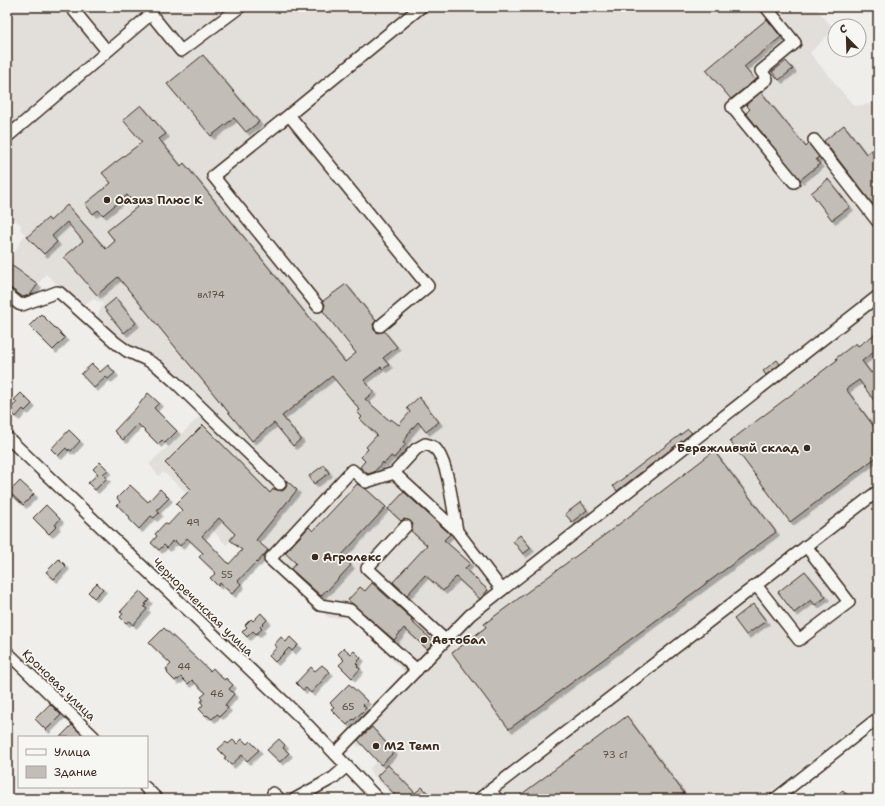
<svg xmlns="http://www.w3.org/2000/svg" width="885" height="806" font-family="'Shantell Sans',sans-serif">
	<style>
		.built { fill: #e2dfdb }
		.building { fill: #c2bdb7; stroke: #3b2a1e; fill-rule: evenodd; filter: url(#shadow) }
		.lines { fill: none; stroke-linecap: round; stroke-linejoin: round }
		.minor-casing { stroke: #3b2a1e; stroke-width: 14 }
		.minor { stroke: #f6f6f2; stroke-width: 11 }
		.poi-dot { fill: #3b2a1e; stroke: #f6f6f2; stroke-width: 1.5 }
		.labels { text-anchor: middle; stroke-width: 3.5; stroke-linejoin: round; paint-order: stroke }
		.number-label { font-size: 10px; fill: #5d4f44 }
		.poi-label { font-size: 12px; font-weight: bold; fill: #3b2a1e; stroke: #f6f6f2; text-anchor: start }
		.street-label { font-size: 12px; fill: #3b2a1e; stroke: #f6f6f2 }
	</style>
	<defs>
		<filter id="shadow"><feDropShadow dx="3.5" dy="3.5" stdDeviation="0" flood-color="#0004"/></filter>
	</defs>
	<rect width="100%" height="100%" fill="#efeeea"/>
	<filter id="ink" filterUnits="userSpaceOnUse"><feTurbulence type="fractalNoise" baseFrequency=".025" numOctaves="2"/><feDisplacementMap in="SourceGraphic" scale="8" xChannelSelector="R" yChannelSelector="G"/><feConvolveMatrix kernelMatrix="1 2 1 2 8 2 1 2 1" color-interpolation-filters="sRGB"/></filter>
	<g filter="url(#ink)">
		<path class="built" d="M7,7H815L834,29L810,53L854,106L878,103V708L762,799H396L371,773L370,768L377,760L363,745L359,747L347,735L406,674L347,614L343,618H329L260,560L257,563L231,541L226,545L210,527L216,521L211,513L163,472L159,476L149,464L208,409L131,347L118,340L96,320L103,303L93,299L81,306L46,274L26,300L7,286V265L25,234L20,229L21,225L7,213Z"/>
		<path class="building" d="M767,19L781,37L744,67L755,80L731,99L706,70Z
			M203,55L259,122L246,132L234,118L211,136L167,84Z
			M786,61L793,69L779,80L772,72Z
			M761,92L806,147L809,144L819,157L816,159L820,164L800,180L746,113L750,109L746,105Z
			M141,105L166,134L159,139L181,166L184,163L345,362L356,353L323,311L325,305L323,301L346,284L376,321L373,324L374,330L378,333L384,331L397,347L383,358L389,365L383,369L381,367L364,380L374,392L365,399L390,421L391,419L399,425L410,412L407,408L419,397L439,422L426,432L418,422L407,435L408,436L403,442L406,444L394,458L391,456L384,464L383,462L374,472L368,474L360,467L365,461L361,457L368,449L366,447L377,435L360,419L362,417L357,412L360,410L332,376L282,416L301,439L293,446L274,423L252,441L118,277L97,295L64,257L83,241L67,222L52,236L57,242L44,254L27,237L48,218L50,221L67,205L106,249L115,241L107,231L137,207L127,195L103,215L98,210L93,214L85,204L111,183L102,173L142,142L123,120Z
			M844,125L866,154L871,150L878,159V211L824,141Z
			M828,179L850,207L832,220L811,193Z
			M11,265L38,284L30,295L23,297L7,286V271Z
			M116,298L136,323L124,333L104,308Z
			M41,314L65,338L53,350L29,326Z
			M878,332V349L862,361L871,373L878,367V406L859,380L846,389L878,432V456L790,522L730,441L837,360L836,358L856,343L858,346Z
			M777,360L780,364L766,375L763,371Z
			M92,364L100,372L108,365L115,373L108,379L106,377L94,388L81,374Z
			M21,393L32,404L25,411L23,409L16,417L9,410L17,402L14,400Z
			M148,393L159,403L154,408L177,431L165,443L162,440L158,444L138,424L123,440L114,431L137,407Z
			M203,425L270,493L273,489L282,491L285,489L287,485L286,480L297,490L256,540L268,550L257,563L256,562L238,581L241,584L232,594L220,583L218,586L210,578L216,573L199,557L203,553L187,538L180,546L175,541L173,543L172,541L167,548L164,545L159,550L151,543L157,536L155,534L165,523L168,525L182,510L176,504L191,489L165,463ZM219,518L235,534L230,540L242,550L229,564L202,536Z
			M688,429L692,433L617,491L613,486Z
			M69,430L80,441L71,451L69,449L68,451L66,448L58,456L51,449Z
			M714,451L776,532L509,729L452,653L486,627L484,624L618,525Z
			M100,462L108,470L103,474L107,478L95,490L88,483L98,474L93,469Z
			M324,465L329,473L314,484L309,476Z
			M20,481L34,494L23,505L9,492Z
			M357,484L366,489L386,507L341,556L351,565L327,591L326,590L321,596L291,569L296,563L285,553L309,527L313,531Z
			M130,485L148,502L160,489L169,498L157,510L159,513L154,518L151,516L139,529L129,519L130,517L117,505L120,502L117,498Z
			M404,492L450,534L444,540L470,563L465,569L488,590L480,599L456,577L443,591L425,575L407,595L393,582L427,545L411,531L413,524L410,521L404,519L401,521L388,509Z
			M581,502L587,510L572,522L565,514Z
			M46,505L60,519L55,525L57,526L49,534L33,518Z
			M520,535L531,548L523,554L513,541Z
			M59,559L66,566L54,579L46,572Z
			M805,571L826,597L815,605L811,600L794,613L778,592Z
			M97,583L103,589L94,598L88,592Z
			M372,583L412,619L411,621L434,642L427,649L404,628L394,640L348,600L360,587L365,591Z
			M140,591L149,600L145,604L146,605L144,607L147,609L133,625L129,621L126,623L120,617L123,614L120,612Z
			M753,604L766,621L746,635L734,619Z
			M261,613L267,620L260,627L262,629L256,634L253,631L247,637L242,632L247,627L245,625L251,619L253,621Z
			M164,628L210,671L213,668L222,678L225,680L226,678L233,685L229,689L234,694L225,705L228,708L220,716L217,714L212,719L207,715L206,716L199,709L203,705L201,702L203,699L201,697L206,693L192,680L188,684L181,677L178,680L177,679L175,681L167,673L168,672L166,669L171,664L149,643Z
			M281,637L286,642L290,637L298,645L292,651L289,648L275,662L269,656L277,647L274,645Z
			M344,648L351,654L354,651L361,658L356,663L358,665L357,666L360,669L352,678L339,665L344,660L338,654Z
			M322,665L330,672L311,693L306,688L303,690L296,683L311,667L315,671Z
			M349,684L367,701L363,705L366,708L354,720L353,719L347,725L331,709L334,707L330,703Z
			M50,704L61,715L46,730L35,719Z
			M627,716L684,793L676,799H515Z
			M72,725L84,737H60Z
			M372,727L394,752L381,765L358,740Z
			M242,739L247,744L250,741L259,750L247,761L242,755L231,765L224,758L226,757L218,749L226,742L228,744L233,740L237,744Z
			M279,739L285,745L283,748L289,753L280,762L267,750Z
			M388,765L415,793L422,787L434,799H399L377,776Z
			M843,790L850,799H831Z"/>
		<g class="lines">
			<defs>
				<path id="minor" d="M71,7L107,51
					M766,7L795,43L761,71L767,79L732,107L794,182
					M151,14L181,51L240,7
					M289,115L213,176L318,306
					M7,137L151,14L152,7
					M814,140L878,222
					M7,294L19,304L22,305L57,292L60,293L116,343L127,351L147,360L157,366L174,381L280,484
					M380,326L428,286L289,115L421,7
					M7,437L301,718L378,799
					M394,473L416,449L425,444C431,445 435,447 438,452C449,468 453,510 457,531
					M406,526L367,568L445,640
					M756,585L799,640L849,602L806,546
					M7,652L94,737
					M417,670L350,610L320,605L270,559L352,470L366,482L394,473L457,531L502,590
					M335,754L470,615L878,296
					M145,787L157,799
					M490,790L497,799
					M273,793L280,799
					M295,799L333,778L347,766
					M479,799L878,491
					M775,799L878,718"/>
			</defs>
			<use href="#minor" class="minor-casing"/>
			<use href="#minor" class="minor"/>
		</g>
	</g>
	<g class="poi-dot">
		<circle cx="107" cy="200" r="4"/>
		<circle cx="807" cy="448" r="4"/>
		<circle cx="315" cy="557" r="4"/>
		<circle cx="424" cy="640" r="4"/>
		<circle cx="376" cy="746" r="4"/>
	</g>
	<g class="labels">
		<g class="number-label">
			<text x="211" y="298">вл174</text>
			<text x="193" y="526">49</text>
			<text x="227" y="578">55</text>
			<text x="184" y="670">44</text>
			<text x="217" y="697">46</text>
			<text x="348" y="710">65</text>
			<text x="615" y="758">73 с1</text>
		</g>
		<g class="poi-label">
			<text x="115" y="204">Оазиз Плюс К</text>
			<text x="799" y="452" text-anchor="end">Бережливый склад</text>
			<text x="323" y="561">Агролекс</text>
			<text x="432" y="644">Автобал</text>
			<text x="384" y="750">М2 Темп</text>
		</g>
		<g class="street-label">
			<text transform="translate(203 607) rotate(44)" y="4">Чернореченская улица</text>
			<text transform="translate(59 685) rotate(44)" y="4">Кроновая улица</text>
		</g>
	</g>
	<rect width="885" height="806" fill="none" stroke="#f6f6f2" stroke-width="24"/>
	<rect x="12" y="12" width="861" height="782" fill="none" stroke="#3b2a1e" stroke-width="1.5" filter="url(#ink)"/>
	<rect x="18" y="736" width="130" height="52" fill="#f6f6f2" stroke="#aba49d"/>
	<rect x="26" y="749" width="20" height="6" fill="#f6f6f2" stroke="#aba49d"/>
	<text x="54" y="756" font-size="12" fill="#3b2a1e">Улица</text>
	<rect x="26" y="766" width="20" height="12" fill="#c2bdb7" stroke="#aba49d"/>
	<text x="54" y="776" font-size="12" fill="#3b2a1e">Здание</text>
	<g transform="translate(847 38) rotate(337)"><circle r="19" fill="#f6f6f2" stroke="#aba49d"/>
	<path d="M0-3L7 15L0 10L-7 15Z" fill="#3b2a1e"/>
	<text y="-6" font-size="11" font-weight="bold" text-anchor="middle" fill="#3b2a1e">С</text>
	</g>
</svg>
